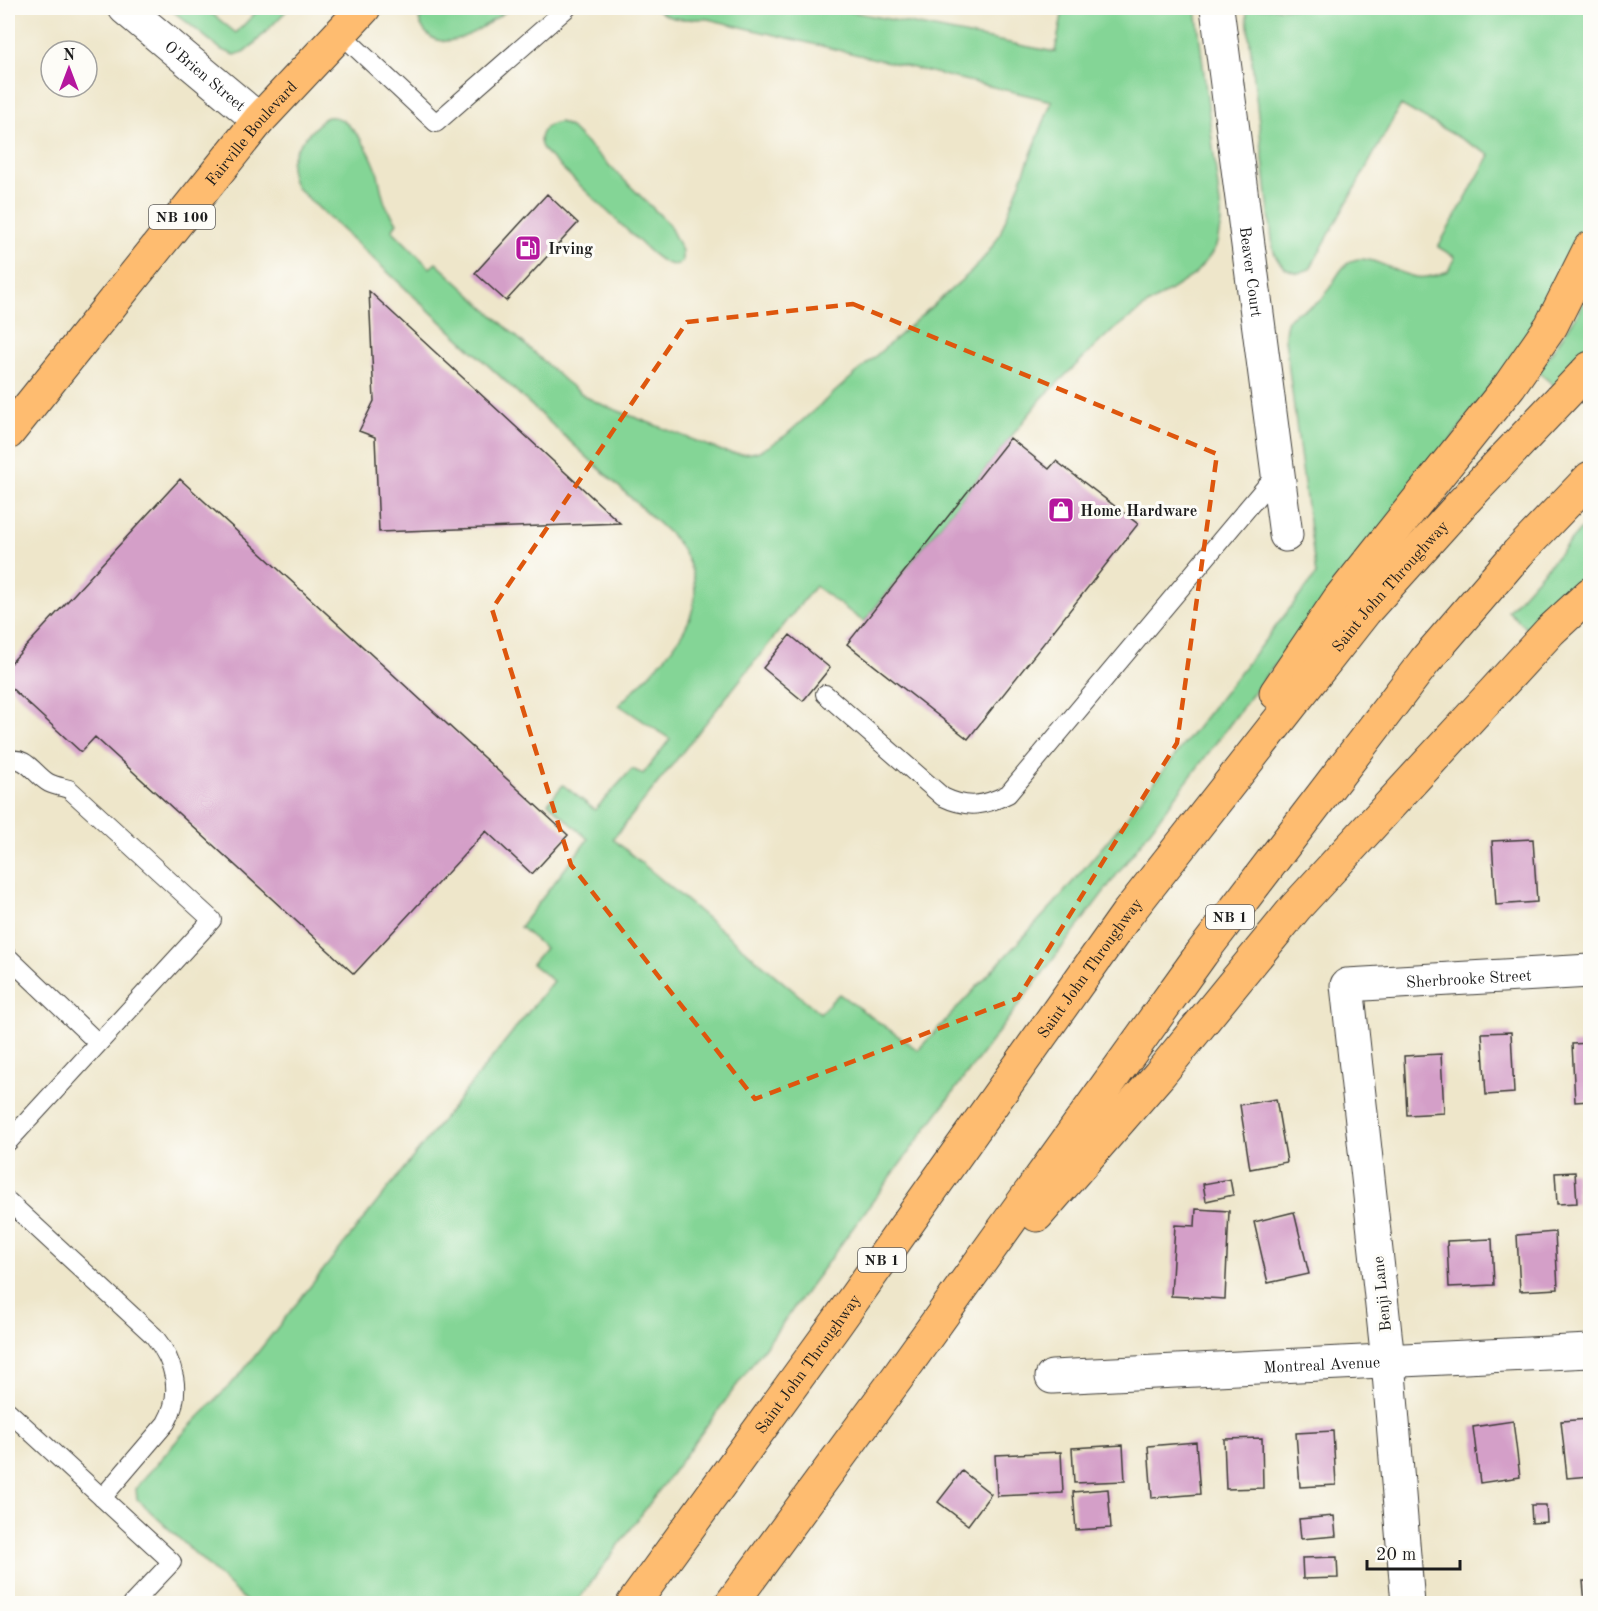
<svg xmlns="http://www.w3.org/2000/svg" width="1598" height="1611" font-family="'Old Standard TT',serif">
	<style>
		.green { fill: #84d596; stroke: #507859; stroke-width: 1.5 }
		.building { fill: #d49fc8 }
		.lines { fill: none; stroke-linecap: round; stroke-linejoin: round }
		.service-casing { stroke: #3c3a36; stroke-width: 20 }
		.minor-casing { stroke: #3c3a36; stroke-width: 35 }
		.primary-casing { stroke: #3c3a36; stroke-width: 35 }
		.motorway-casing { stroke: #3c3a36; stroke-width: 35 }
		.service { stroke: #fff; stroke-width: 18 }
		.minor { stroke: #fff; stroke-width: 33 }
		.primary { stroke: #febc70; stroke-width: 33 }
		.motorway { stroke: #febc70; stroke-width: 33 }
		.marked { fill: none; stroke: #de560d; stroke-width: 4.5; stroke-dasharray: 12 8; stroke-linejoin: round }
		.labels { text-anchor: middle; stroke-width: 6; stroke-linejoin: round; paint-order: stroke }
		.shield { fill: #fdfcf7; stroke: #605f5e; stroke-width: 1.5 }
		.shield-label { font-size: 15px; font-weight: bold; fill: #1c1c1c }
		.street-label { font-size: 16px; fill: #1c1c1c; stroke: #fdfcf7 }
		.poi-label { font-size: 16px; font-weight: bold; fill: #1c1c1c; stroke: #fdfcf7; text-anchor: start }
	</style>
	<rect width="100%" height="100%" fill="#fdfcf7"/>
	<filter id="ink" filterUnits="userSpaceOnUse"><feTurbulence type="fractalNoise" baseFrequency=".0167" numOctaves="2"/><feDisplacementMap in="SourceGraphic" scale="12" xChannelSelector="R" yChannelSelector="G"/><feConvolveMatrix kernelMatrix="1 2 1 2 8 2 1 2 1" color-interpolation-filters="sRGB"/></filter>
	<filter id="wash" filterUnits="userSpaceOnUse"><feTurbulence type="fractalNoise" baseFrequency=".008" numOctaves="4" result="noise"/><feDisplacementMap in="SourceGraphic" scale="24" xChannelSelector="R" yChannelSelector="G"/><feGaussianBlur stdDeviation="1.35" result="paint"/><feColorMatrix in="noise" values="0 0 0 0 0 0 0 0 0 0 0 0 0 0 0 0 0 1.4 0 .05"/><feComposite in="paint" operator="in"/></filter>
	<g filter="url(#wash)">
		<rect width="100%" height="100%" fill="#eee6ca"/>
		<path class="green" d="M169,8H205L236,33L260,8H289L248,50L235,55L222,50Z
			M433,8H511C487,23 436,67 419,20Z
			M656,8H833L1055,52L1063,10L1053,8H1196L1221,213V223L1217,243L1213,252L1194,275L1143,308L1106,336L1042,398L864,622L815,586L613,839L820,1013L839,994L918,1050L1054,904L1120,826L1316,575L1285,339C1285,310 1294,316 1314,305C1332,295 1335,267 1354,260C1372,254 1398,275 1416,277C1427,279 1438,275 1448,271L1455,257L1438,247L1490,155L1401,105L1310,269L1298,273C1285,270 1276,261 1273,248L1246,8H1590V212L1574,255L1547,308L1413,492L1267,675L957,1087L576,1603H248L137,1499L136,1489L140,1483L187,1429L239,1376L553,981L532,964L545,948L520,927L588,839L548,803L563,785L595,810L632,769L643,774L670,739L619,705C666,657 730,606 672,536L295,186C281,155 304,140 323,119C343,107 368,147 374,163C380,176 380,190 385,203C388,210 393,216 397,223L392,230L430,268L436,263L565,381L586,397L603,405L722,451C751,458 763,452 786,435L972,271L988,253L999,236L1052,101L708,19C690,18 669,23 656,8Z
			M560,122L570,127L668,223L682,251V262C670,270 658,258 649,251L545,152C534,138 543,124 560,122Z
			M1590,290V351L1555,386L1538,372L1579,312Z
			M1590,519V574L1527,629L1508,611Z"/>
		<g id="blocks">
			<path class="building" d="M547,194L578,223L506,301L475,273Z
				M369,291L620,523L379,532L375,437L359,431L374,401Z
				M1010,438L1049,469L1056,461L1138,524L968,739L847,644Z
				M180,479L568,835L532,874L486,831L354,974L95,737L81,752L8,685V666Z
				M790,635L830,668L803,701L763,668Z
				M1533,839L1537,902L1496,905L1492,841Z
				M1511,1032L1514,1093L1486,1095L1482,1033Z
				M1590,1043V1101L1575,1102L1572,1044Z
				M1441,1054L1444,1113L1407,1115L1404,1056Z
				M1276,1099L1287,1162L1250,1169L1240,1105Z
				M1575,1172L1577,1203L1557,1204L1555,1173Z
				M1230,1179L1233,1195L1206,1201L1203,1184Z
				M1196,1209L1229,1211L1225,1299L1171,1296L1175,1225L1195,1226Z
				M1294,1212L1309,1274L1268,1283L1254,1222Z
				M1555,1232L1558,1289L1520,1291L1517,1235Z
				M1492,1239L1494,1285L1449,1287L1447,1241Z
				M1590,1419V1476L1567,1478L1561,1421Z
				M1513,1421L1520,1477L1480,1483L1473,1427Z
				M1333,1431L1336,1485L1300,1487L1296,1433Z
				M1262,1438L1263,1488L1226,1489L1224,1439Z
				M1196,1442L1200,1494L1152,1498L1148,1446Z
				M1123,1445L1125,1481L1074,1483L1072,1448Z
				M1061,1452L1063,1493L997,1496L995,1455Z
				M962,1471L991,1494L968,1525L938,1502Z
				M1108,1489L1111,1528L1076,1530L1073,1492Z
				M1531,1505H1546L1547,1522L1532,1523Z
				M1334,1516L1336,1536L1301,1539L1299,1519Z
				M1337,1557L1338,1578L1303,1579L1302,1558Z
				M1583,1581H1590V1604H1585Z"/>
		</g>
	</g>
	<g filter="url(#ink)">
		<use href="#blocks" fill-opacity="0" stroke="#3c3a36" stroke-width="1.5"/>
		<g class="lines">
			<defs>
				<path id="service" d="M339,32L436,123L567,8
					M825,694L943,797C968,809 984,806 1008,794L1278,472
					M8,761C26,754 35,776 49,783C55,786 62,787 69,789L212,920L8,1142
					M8,957L98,1043
					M8,1201L154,1336C175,1362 183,1393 166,1423L102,1498
					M8,1411L172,1562L132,1604"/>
				<g id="minor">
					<path id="s1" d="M125,8L259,120"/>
					<path id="s2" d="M1217,8L1286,535"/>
					<path id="s3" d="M1052,1377L1590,1351"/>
					<path id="s4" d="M1408,1604L1388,1361L1347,985L1590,971"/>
				</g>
				<g id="primary">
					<path id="s5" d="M8,433L259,120L364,8"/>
				</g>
				<g id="motorway">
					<path d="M1276,693L1340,598L1510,385L1551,326L1590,248"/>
					<path d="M1037,1215L1159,1075L1296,907L1550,631L1590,594"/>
					<path id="s6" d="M633,1604L836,1324L1127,914L1365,611L1463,502L1590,368"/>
					<path d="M731,1604L897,1378L1202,953L1425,661L1518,553L1590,478"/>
				</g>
			</defs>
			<use href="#service" class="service-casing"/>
			<use href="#minor" class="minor-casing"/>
			<use href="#primary" class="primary-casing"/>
			<use href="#motorway" class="motorway-casing"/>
			<use href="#service" class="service"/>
			<use href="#minor" class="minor"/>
			<use href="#primary" class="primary"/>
			<use href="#motorway" class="motorway"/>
		</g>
	</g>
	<path class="marked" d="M853,304L1217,454L1177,743L1018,998L755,1099L571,865L492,609L687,322Z"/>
	<defs>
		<symbol id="fuel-square" viewBox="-11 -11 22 22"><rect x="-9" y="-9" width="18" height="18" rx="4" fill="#b5179e" stroke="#fdfcf7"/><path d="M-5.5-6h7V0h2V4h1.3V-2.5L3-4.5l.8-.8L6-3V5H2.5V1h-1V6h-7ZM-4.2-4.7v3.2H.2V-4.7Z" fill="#fff"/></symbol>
		<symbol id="shop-square" viewBox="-11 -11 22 22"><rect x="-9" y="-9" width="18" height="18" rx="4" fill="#b5179e" stroke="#fdfcf7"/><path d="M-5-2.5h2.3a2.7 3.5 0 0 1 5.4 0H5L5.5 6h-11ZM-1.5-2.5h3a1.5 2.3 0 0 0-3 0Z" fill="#fff"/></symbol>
	</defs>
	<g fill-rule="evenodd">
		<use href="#fuel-square" x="513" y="233" width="30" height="30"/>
		<use href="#shop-square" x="1046" y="495" width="30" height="30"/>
	</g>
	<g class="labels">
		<g class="shield">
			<rect x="149" y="205" width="66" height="24" rx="4.5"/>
			<rect x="1206" y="905" width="48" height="24" rx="4.5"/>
			<rect x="858" y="1248" width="48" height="24" rx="4.5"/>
		</g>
		<g class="shield-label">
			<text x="182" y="222">NB 100</text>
			<text x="1230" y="922">NB 1</text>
			<text x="882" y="1265">NB 1</text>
		</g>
		<g class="street-label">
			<text dy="6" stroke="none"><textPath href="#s1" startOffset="105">O'Brien Street</textPath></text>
			<text dy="6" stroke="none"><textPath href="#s5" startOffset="386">Fairville Boulevard</textPath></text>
			<text dy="6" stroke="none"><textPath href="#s2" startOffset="266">Beaver Court</textPath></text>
			<text dy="6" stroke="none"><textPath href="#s6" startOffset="1269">Saint John Throughway</textPath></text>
			<text dy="6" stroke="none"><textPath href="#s6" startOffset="783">Saint John Throughway</textPath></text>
			<text dy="6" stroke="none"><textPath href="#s4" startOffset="744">Sherbrooke Street</textPath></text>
			<text transform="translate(1381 1294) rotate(-96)" y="6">Benji Lane</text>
			<text dy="6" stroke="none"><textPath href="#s6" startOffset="297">Saint John Throughway</textPath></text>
			<text dy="6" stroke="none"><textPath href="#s3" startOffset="270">Montreal Avenue</textPath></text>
		</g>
		<g class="poi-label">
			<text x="548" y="254">Irving</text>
			<text x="1080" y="516">Home Hardware</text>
		</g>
	</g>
	<rect width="1598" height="1611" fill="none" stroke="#fdfcf7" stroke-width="30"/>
	<g transform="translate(69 69)"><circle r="28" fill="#fdfcf7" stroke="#a3a29f" stroke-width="1.5"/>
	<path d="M0-4.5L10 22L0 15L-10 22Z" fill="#b5179e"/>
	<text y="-9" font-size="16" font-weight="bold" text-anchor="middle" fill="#1c1c1c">N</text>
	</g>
	<path d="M1367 1560v9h93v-9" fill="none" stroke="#1c1c1c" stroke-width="3"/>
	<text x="1376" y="1560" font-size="18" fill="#1c1c1c" stroke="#fdfcf7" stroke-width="4.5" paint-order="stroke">20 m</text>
</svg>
